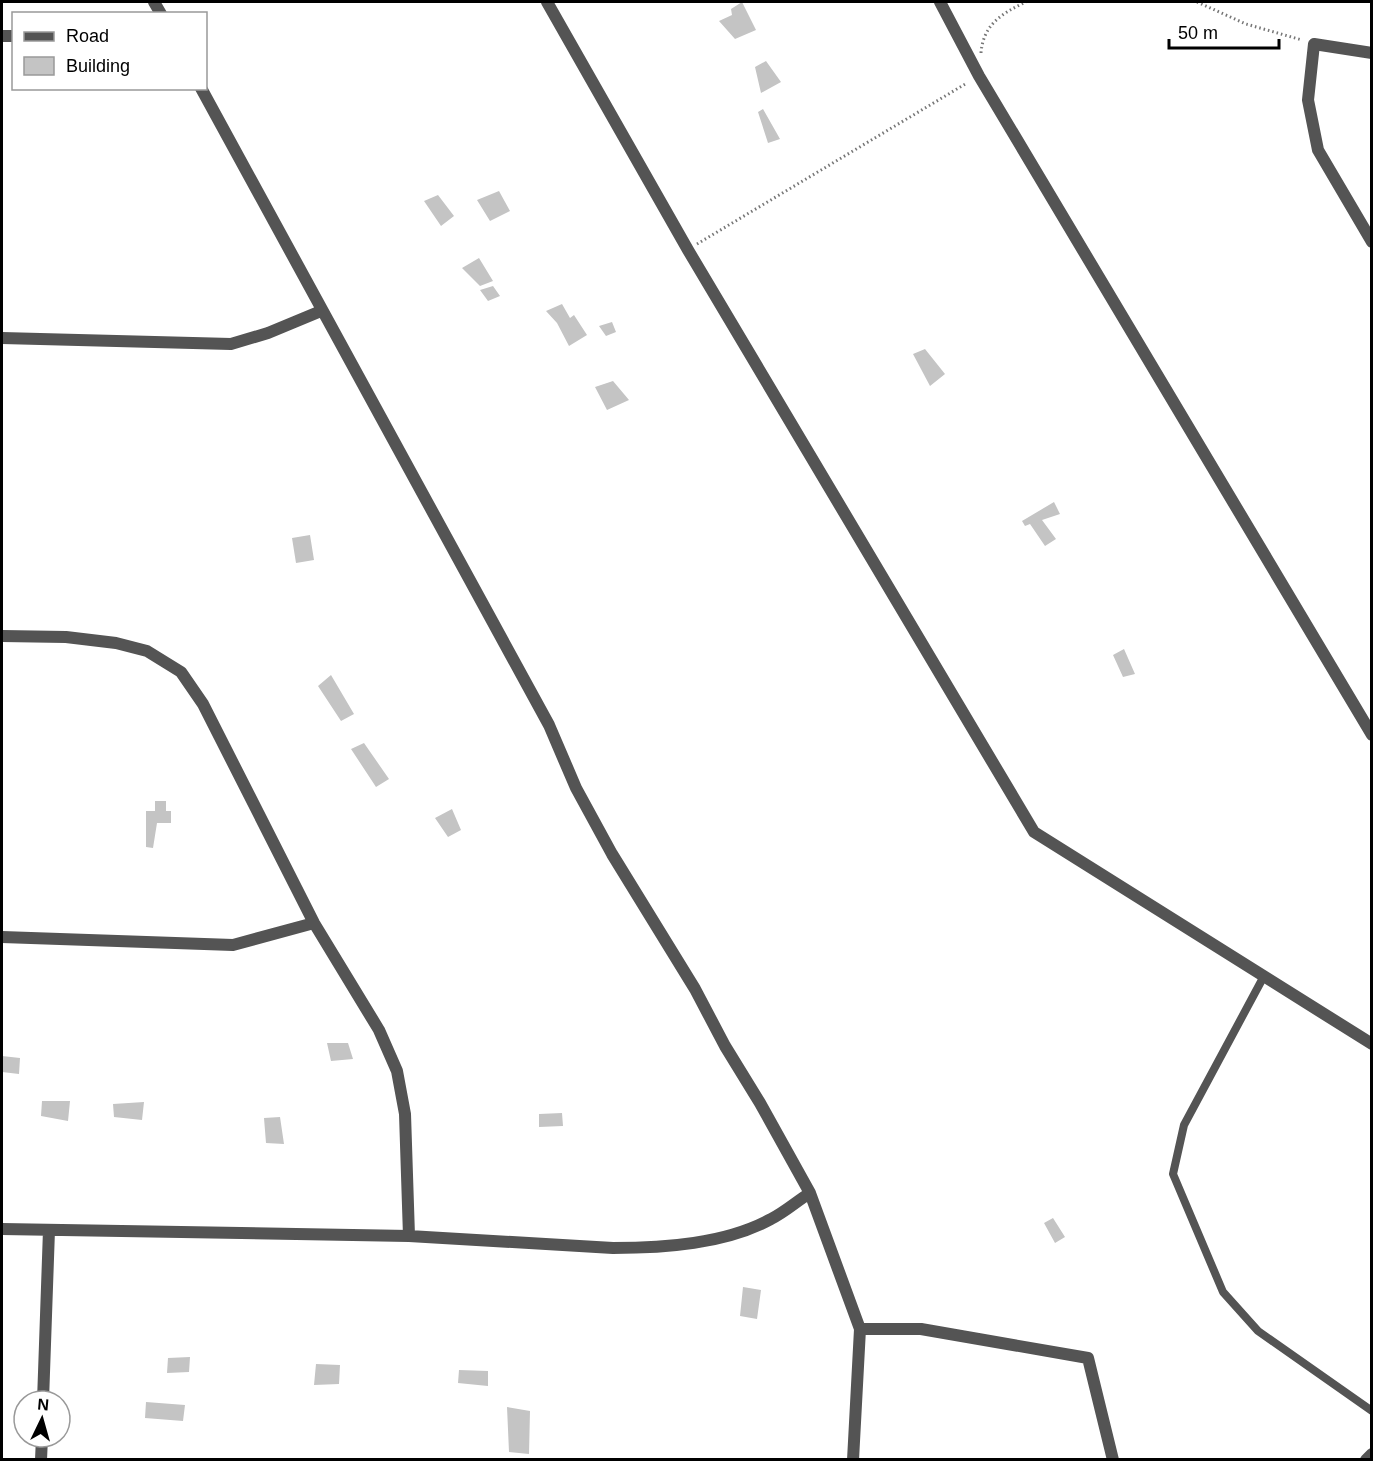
<svg xmlns="http://www.w3.org/2000/svg" width="1373" height="1461" font-family="Arial,sans-serif">
	<style>
		.building { fill: #c4c4c4 }
		.lines { fill: none; stroke-linecap: round; stroke-linejoin: round }
		.path { stroke: #767676; stroke-width: 3; stroke-dasharray: 1.5 3; stroke-linecap: butt }
		.lane { stroke: #545454; stroke-width: 8 }
		.street { stroke: #545454; stroke-width: 12 }
	</style>
	<rect width="100%" height="100%" fill="#fff"/>
	<path class="building" d="M742,2L756,30L735,39L719,21L732,15L731,9Z
		M766,61L781,82L761,93L755,67Z
		M763,109L780,139L768,143L758,112Z
		M499,191L510,211L490,221L477,200Z
		M438,195L454,216L441,226L424,201Z
		M479,258L493,281L480,286L462,268Z
		M493,286L500,296L488,301L480,290Z
		M562,304L570,318L574,315L587,335L569,346L557,323L546,311Z
		M612,322L616,332L606,336L599,326Z
		M925,349L945,374L930,386L913,354Z
		M613,381L629,400L607,410L595,387Z
		M1054,502L1060,514L1042,520L1056,539L1045,546L1030,524L1025,526L1022,521Z
		M310,535L314,560L296,563L292,538Z
		M1124,649L1135,674L1123,677L1113,655Z
		M331,675L354,714L341,721L318,686Z
		M364,743L389,779L376,787L351,749Z
		M155,801H166V811H171V823H157L153,848L146,847V811H155Z
		M452,809L461,830L448,837L435,818Z
		M327,1043H348L353,1059L331,1061Z
		M2,1056L20,1058L19,1074L2,1072Z
		M42,1101H70L68,1121L41,1116Z
		M144,1102L142,1120L114,1117L113,1104Z
		M562,1113L563,1126L539,1127V1114Z
		M280,1117L284,1144L266,1143L264,1118Z
		M1053,1218L1065,1237L1055,1243L1044,1223Z
		M743,1287L761,1290L757,1319L740,1316Z
		M190,1357L189,1372L167,1373L168,1358Z
		M316,1364L340,1365L339,1384L314,1385Z
		M459,1370L488,1371V1386L458,1383Z
		M146,1402L185,1405L183,1421L145,1418Z
		M507,1407L530,1411L529,1454L509,1452Z"/>
	<g class="lines">
		<path class="path" d="M1197,2L1246,24L1302,40
			M981,53C983,25 1002,13 1026,2
			M697,244L967,83"/>
		<path class="lane" d="M1264,976L1184,1125L1173,1174L1223,1292L1258,1331L1372,1411"/>
		<path class="street" d="M154,2L161,14
			M547,2L688,250L1034,832L1372,1044
			M940,2L979,76L1372,735
			M2,36H14
			M1372,53L1314,44L1308,100L1318,150L1372,242
			M201,88L549,725L576,788L612,854L695,989L725,1046L760,1103L810,1193L860,1329L853,1460
			M2,338L231,344L268,333L321,311
			M2,636L66,637L116,643L147,651L181,672L203,704L314,923L379,1030L397,1071L405,1114L409,1236
			M2,937L233,945L314,923
			M2,1229L409,1236L613,1248C664,1248 725,1244 771,1219C785,1212 797,1201 810,1193
			M860,1329H921L1088,1358L1113,1460
			M43,1401L49,1230
			M41,1460L42,1437
			M1366,1460L1372,1454"/>
	</g>
	<rect width="1373" height="1461" fill="none" stroke="#000000" stroke-width="6"/>
	<rect x="12" y="12" width="195" height="78" fill="#ffffff" stroke="#999999" stroke-width="1.5"/>
	<rect x="24" y="32" width="30" height="9" fill="#545454" stroke="#999999" stroke-width="1.5"/>
	<text x="66" y="42" font-size="18" fill="#000000">Road</text>
	<rect x="24" y="57" width="30" height="18" fill="#c4c4c4" stroke="#999999" stroke-width="1.5"/>
	<text x="66" y="72" font-size="18" fill="#000000">Building</text>
	<g transform="translate(42 1419) rotate(5)"><circle r="28" fill="#ffffff" stroke="#999999" stroke-width="1.5"/>
	<path d="M0-4.5L10 22L0 15L-10 22Z" fill="#000000"/>
	<text y="-9" font-size="16" font-weight="bold" text-anchor="middle" fill="#000000">N</text>
	</g>
	<path d="M1169 39v9h110v-9" fill="none" stroke="#000000" stroke-width="3"/>
	<text x="1178" y="39" font-size="18" fill="#000000" stroke="#ffffff" stroke-width="4.5" paint-order="stroke">50 m</text>
</svg>
